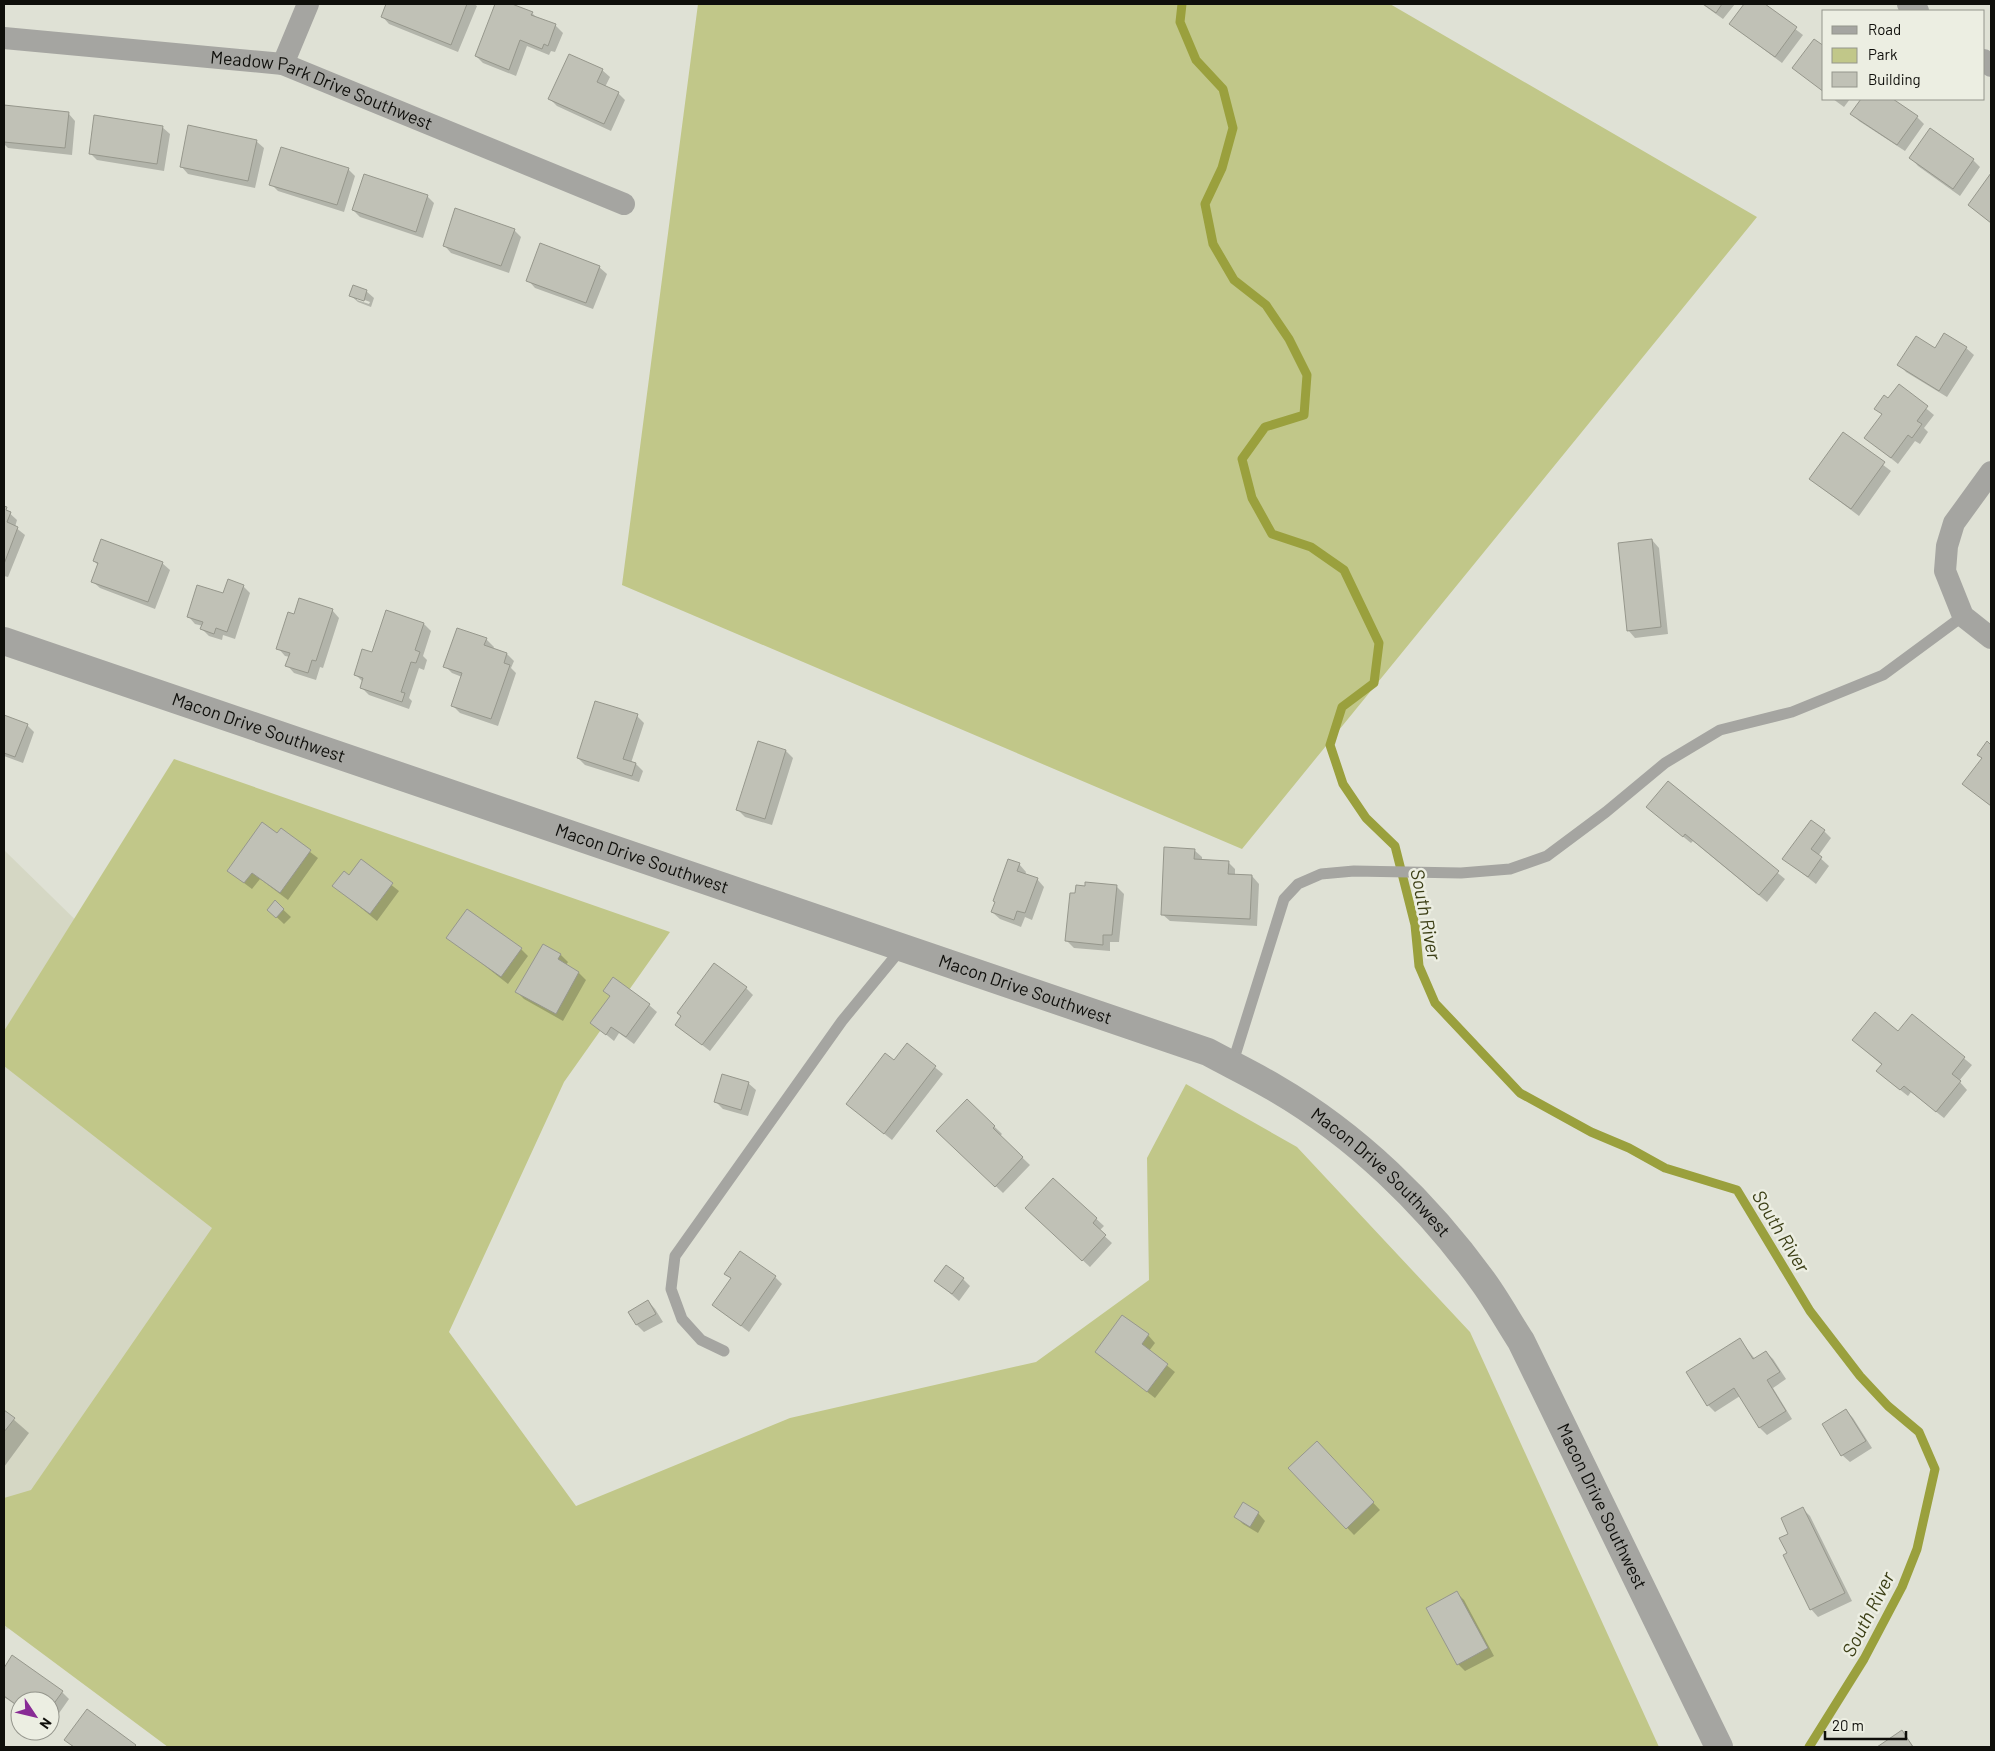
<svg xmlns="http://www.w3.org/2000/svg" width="1995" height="1751" font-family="Barlow,sans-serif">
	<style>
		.built { fill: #d5d7c4 }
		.green { fill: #c1c789 }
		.shadow { fill: #0003; fill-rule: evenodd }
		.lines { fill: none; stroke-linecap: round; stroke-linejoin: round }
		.stream { stroke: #9aa03d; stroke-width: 9 }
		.building { fill: #c0c1b6; stroke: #96978c }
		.service { stroke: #a5a5a1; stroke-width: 11 }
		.minor { stroke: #a5a5a1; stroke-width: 22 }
		.tertiary { stroke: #a5a5a1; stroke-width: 28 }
		.labels { text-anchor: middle; stroke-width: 5; stroke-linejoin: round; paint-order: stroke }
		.street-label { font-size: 18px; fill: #0f0f0b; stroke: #eceee2 }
		.water-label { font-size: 19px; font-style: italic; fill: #3c3f16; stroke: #eceee2 }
	</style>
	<rect width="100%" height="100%" fill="#dfe1d5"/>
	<path class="built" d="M4,850L328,1167L78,1607L4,1630Z"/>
	<path class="green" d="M698,4H1390L1757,217L1242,849L622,585Z
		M174,759L670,932L564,1082L449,1332L576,1506L790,1418L1036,1362L1149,1280L1147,1158L1186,1084L1297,1147L1470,1332L1659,1747H168L4,1625V1498L31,1490L212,1228L4,1066V1031Z"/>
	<path class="shadow" d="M387,4H474L477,6L458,52L389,24L382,16Z
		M496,4H508L532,13L537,18L555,25L563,33L555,52L551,51L549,55L527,46L516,76L483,63L476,56Z
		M1702,4H1735L1723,19Z
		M1745,4H1763L1803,35L1782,63L1730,24Z
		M602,70L610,77L605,87L618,93L625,100L611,131L557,106L550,99Z
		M1833,99H1850L1844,107Z
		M1862,99H1890L1917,117L1924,124L1905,151L1859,121L1852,113Z
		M5,106L68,113L75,121L72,155L8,148L4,144Z
		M162,127L170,134L164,171L97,160L90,153Z
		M256,141L264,148L255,188L188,174L181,166Z
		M1911,158L1973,160L1980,167L1960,196L1918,166Z
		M348,169L355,176L344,212L278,191L271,184Z
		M1991,175V223L1969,205Z
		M427,196L434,203L423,238L360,217L353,210Z
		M514,230L521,237L509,273L451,253L444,245Z
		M599,267L607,274L593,309L535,288L528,280Z
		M366,291L374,298L371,307L358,302L350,295ZM357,297L370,302L369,304L357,300Z
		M1945,335L1966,348L1974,355L1947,397L1906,372L1899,364L1936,350Z
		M1899,386L1934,415L1924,428L1928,432L1920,444L1915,441L1898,464L1866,438L1883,415L1876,409L1889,400Z
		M1843,434L1891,471L1859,516L1810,479Z
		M4,508L17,520L15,527L25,535L8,577L4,576Z
		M1652,540L1659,548L1668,634L1635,638L1628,630Z
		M94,561L162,563L170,570L155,609L100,588L92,581L98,565Z
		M243,586L250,593L235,639L223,635L222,640L209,636L202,629L203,626L195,624L188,616Z
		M332,610L339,618L323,668L320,667L316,680L294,673L287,665L290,657L285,656L278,648L295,616Z
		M424,624L431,631L423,656L427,660L424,670L419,668L409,698L412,701L409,709L369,695L362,688V681L355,674Z
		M486,639L494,647L493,649L507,654L514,661L511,668L516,673L498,726L460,713L452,705L462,677L452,673L445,666Z
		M4,716L27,725L34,732L23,763L4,756Z
		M637,716L644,723L631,763L636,764L643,771L639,782L585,765L578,758Z
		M1987,743L1991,746V806L1964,784L1983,759L1978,755Z
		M786,751L793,758L772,825L745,817L737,809Z
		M1668,783L1785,879L1767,902L1693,841L1691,843L1655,814Z
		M281,830L318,858L288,900L260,879L252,889L228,871L277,835Z
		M1824,831L1831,838L1818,856L1829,866L1816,884L1784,859Z
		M1194,850L1202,857V860L1228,862L1235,869V875L1252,876L1259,884L1257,926L1170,921L1162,914Z
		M361,861L399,891L377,921L334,886L349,876Z
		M1019,864L1026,872L1025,875L1037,879L1044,887L1032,920L1025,917L1021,927L1000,919L992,912Z
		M1116,886L1124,894L1119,942H1110V951L1074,948L1067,941L1076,895L1086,887Z
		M275,902L291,917L284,924L269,910Z
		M448,937L521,949L528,956L508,984Z
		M543,945L561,955L568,962L566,965L579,973L586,980L563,1021L524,999L517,992Z
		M746,988L753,995L710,1051L676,1025Z
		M605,991L649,1005L657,1012L634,1044L619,1033L614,1041L592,1023L611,997Z
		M1912,1015L1972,1065L1959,1081L1967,1090L1944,1118L1911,1092L1908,1096L1885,1078L1878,1071L1882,1065L1853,1040L1898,1033Z
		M908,1045L943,1074L892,1140L847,1104L895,1062Z
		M748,1083L756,1090L748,1116L723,1109L716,1102Z
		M967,1100L1002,1134L1000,1136L1030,1165L1003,1193L938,1131Z
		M1053,1179L1104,1226L1099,1231L1112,1243L1090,1267L1034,1215Z
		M726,1274L775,1277L782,1284L749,1332L713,1305L732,1279Z
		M963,1279L970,1286L959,1301L936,1281Z
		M648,1301L655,1309L663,1322L644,1332L637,1325L630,1312Z
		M1148,1335L1155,1343L1149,1351L1175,1372L1155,1398L1096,1352Z
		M1740,1340L1755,1359L1766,1352L1773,1359L1786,1379L1773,1388L1792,1419L1767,1435L1760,1428L1740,1396L1715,1412L1708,1405Z
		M1846,1410L1853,1418L1872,1448L1850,1462L1842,1455Z
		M4,1411L29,1433L4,1467Z
		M1324,1450L1380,1510L1354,1535L1290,1468Z
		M1243,1504L1258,1513L1265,1521L1258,1533L1243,1524L1236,1517Z
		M1803,1509L1810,1516L1852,1601L1818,1617L1811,1609L1788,1553L1790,1534Z
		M1457,1593L1464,1600L1494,1656L1465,1671L1458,1664Z
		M12,1657L62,1692L69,1699L50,1726V1701H20V1708L4,1697V1670Z
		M87,1711L135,1746L137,1747H73L66,1740Z
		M1902,1732L1914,1747H1879Z"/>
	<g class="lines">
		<path class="stream" d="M1182,4L1180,22L1196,60L1223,89L1233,128L1222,168L1205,204L1213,244L1234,280L1266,305L1289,339L1307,375L1304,415L1265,427L1242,459L1252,498L1272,534L1311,547L1344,570L1379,643L1374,683L1342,707L1330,745L1343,784L1366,818L1395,846L1415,925L1419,966L1435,1003L1520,1093L1591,1132L1629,1148L1665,1168L1737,1190L1810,1311L1860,1376L1888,1406L1919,1432L1935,1469L1917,1549L1902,1587L1864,1659L1809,1747"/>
	</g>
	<path class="building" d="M386,4H467L451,45L381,17Z
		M495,4H512L533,12L531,15L556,24L548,46L544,44L542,49L520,40L509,70L475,56Z
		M1703,4H1722L1716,13Z
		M1744,4H1765L1797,27L1775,57L1729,24Z
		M1814,39L1824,46V92L1792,68Z
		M569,54L603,69L597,82L619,92L604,124L548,99Z
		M1861,99H1893L1918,116L1897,145L1850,114Z
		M4,105L69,112L65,148L4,142Z
		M94,115L163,126L157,164L89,154Z
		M188,125L257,140L248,181L180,167Z
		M1930,128L1974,159L1953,189L1909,158Z
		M281,147L349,168L337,205L269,185Z
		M1991,173V223L1968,205Z
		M364,174L428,195L416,232L352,210Z
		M455,208L515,229L501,266L443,246Z
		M540,243L600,266L586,303L526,281Z
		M353,285L367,290L364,301L349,296Z
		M1944,333L1967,347L1939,391L1897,365L1916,336L1935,348Z
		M1899,384L1928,406L1917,421L1922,424L1912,438L1908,435L1891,458L1864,438L1882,414L1874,409L1884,395L1888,398Z
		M1843,432L1885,462L1851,509L1809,479Z
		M4,506L7,507L6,510L11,512L7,522L18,527L4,564Z
		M101,539L163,562L148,602L91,582L98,563L93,561Z
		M1652,539L1661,627L1627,631L1618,543Z
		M228,579L244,585L227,632L216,628L214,634L200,629L203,622L187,617L197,585L223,593Z
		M299,598L333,609L316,661L312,660L308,673L285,666L290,653L276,649L288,612L294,614Z
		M386,610L424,623L415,650L420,652L416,663L411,662L401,692L405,693L402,702L360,688L363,678L354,675L362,649L372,652Z
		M457,628L487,638L484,645L507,653L504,663L510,665L491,719L451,706L462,673L443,667Z
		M595,701L638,714L623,759L636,763L632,776L577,758Z
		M4,715L28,724L15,757L4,753Z
		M758,741L786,750L765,819L736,810Z
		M1987,741L1991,745V806L1962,784L1982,758L1977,755Z
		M1668,781L1779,871L1759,895L1685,834L1683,837L1646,807Z
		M1811,820L1825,830L1811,849L1822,857L1808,877L1782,859Z
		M262,822L277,833L281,828L311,850L280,893L252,873L244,883L227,871Z
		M1164,847L1195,849L1194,859L1229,861L1228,874L1252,875L1250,919L1161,915Z
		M361,859L393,883L370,914L332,886L344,871L349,875Z
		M1008,859L1020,863L1017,871L1038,878L1025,913L1017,911L1014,920L991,912L995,902L993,901Z
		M1085,882L1117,885L1112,935H1103V945L1065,941L1070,893H1075L1076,885L1085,886Z
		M275,900L284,909L276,918L267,910Z
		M467,909L522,948L501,977L446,938Z
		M543,944L561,954L558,959L579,972L556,1014L515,992Z
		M714,963L747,987L702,1045L675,1025L681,1016L677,1013Z
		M613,977L650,1004L626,1037L611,1027L606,1035L590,1023L610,996L603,991Z
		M1875,1012L1898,1031L1912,1014L1965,1057L1952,1074L1961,1081L1936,1112L1904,1086L1900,1090L1876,1071L1882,1064L1852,1040Z
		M907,1043L936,1066L884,1134L846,1104L885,1053L894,1060Z
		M722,1074L749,1082L741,1110L714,1102Z
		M967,1099L995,1126L993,1128L1023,1157L995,1187L936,1131Z
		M1053,1178L1097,1218L1093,1223L1106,1235L1082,1261L1025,1208Z
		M740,1251L776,1276L741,1326L712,1305L731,1278L724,1274Z
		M946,1265L964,1278L952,1294L934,1281Z
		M648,1300L656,1314L636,1325L628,1312Z
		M1122,1315L1149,1334L1142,1344L1168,1364L1147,1392L1095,1352Z
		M1740,1338L1753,1359L1766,1351L1780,1372L1767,1380L1786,1411L1759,1428L1734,1388L1707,1406L1686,1372Z
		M1846,1409L1866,1441L1841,1456L1822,1424Z
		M4,1410L15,1418L4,1432Z
		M1317,1441L1374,1502L1346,1529L1288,1468Z
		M1243,1502L1259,1512L1250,1527L1234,1517Z
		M1803,1507L1845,1593L1810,1610L1783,1555L1787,1553L1779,1538L1788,1534L1781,1518Z
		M1457,1591L1488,1648L1457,1665L1426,1608Z
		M12,1655L63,1691L50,1709V1701H20L18,1706L4,1696V1668Z
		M87,1709L136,1745L134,1747H74L64,1740Z
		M1902,1730L1913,1747H1877Z"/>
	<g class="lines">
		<path class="service" d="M1232,1065L1284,899L1298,884L1321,874L1354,871L1461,873L1510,869L1547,856L1606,812L1665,763L1720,730L1792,712L1883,675L1963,616
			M724,1351L701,1340L682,1319L671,1289L675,1256L842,1021L902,948"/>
		<g class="minor">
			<path d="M1908,4L1918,11"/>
			<path id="s1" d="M4,38L283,64L624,204"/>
			<path d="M1984,60L1991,66"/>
			<path d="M283,64L308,4"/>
			<path d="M1991,472L1954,523L1947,546L1945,571L1963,616L1991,638"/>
		</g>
		<path class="tertiary" id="s2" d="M4,641L1208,1052C1230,1064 1253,1075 1275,1088C1356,1135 1427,1204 1482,1280C1496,1299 1508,1321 1521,1341L1719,1747"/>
	</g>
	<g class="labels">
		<g class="street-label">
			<text dy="6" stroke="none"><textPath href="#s1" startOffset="324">Meadow Park Drive Southwest</textPath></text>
			<text dy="6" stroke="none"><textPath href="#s2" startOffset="269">Macon Drive Southwest</textPath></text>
			<text dy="6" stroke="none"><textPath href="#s2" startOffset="674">Macon Drive Southwest</textPath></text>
			<text dy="6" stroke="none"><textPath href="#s2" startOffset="1079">Macon Drive Southwest</textPath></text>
			<text dy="6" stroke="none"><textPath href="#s2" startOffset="1484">Macon Drive Southwest</textPath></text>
			<text dy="6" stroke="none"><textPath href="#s2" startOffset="1889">Macon Drive Southwest</textPath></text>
		</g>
		<g class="water-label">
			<text transform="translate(1426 914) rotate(79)" y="7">South River</text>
			<text transform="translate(1781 1231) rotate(59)" y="7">South River</text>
			<text transform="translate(1868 1614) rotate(-63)" y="7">South River</text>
		</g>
	</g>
	<rect width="1995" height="1751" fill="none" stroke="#0f0f0b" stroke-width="10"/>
	<rect x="1822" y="10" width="162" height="90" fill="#eceee2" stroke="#94958c"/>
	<rect x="1832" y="26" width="25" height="8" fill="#a5a5a1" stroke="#94958c"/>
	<text x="1868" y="35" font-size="15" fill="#0f0f0b">Road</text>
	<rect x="1832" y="48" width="25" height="15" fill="#c1c789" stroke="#94958c"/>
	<text x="1868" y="60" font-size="15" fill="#0f0f0b">Park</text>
	<rect x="1832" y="72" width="25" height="15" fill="#c0c1b6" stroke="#94958c"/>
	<text x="1868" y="85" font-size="15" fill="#0f0f0b">Building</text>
	<g transform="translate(35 1716) rotate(125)"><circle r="24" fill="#eceee2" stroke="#94958c"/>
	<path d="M0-4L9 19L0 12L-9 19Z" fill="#882b95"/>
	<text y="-8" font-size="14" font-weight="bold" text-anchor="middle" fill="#0f0f0b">N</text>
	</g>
	<path d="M1825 1731v8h81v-8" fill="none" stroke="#0f0f0b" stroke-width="2.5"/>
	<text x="1832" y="1731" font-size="15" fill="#0f0f0b" stroke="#eceee2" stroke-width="4" paint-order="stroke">20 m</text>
</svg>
